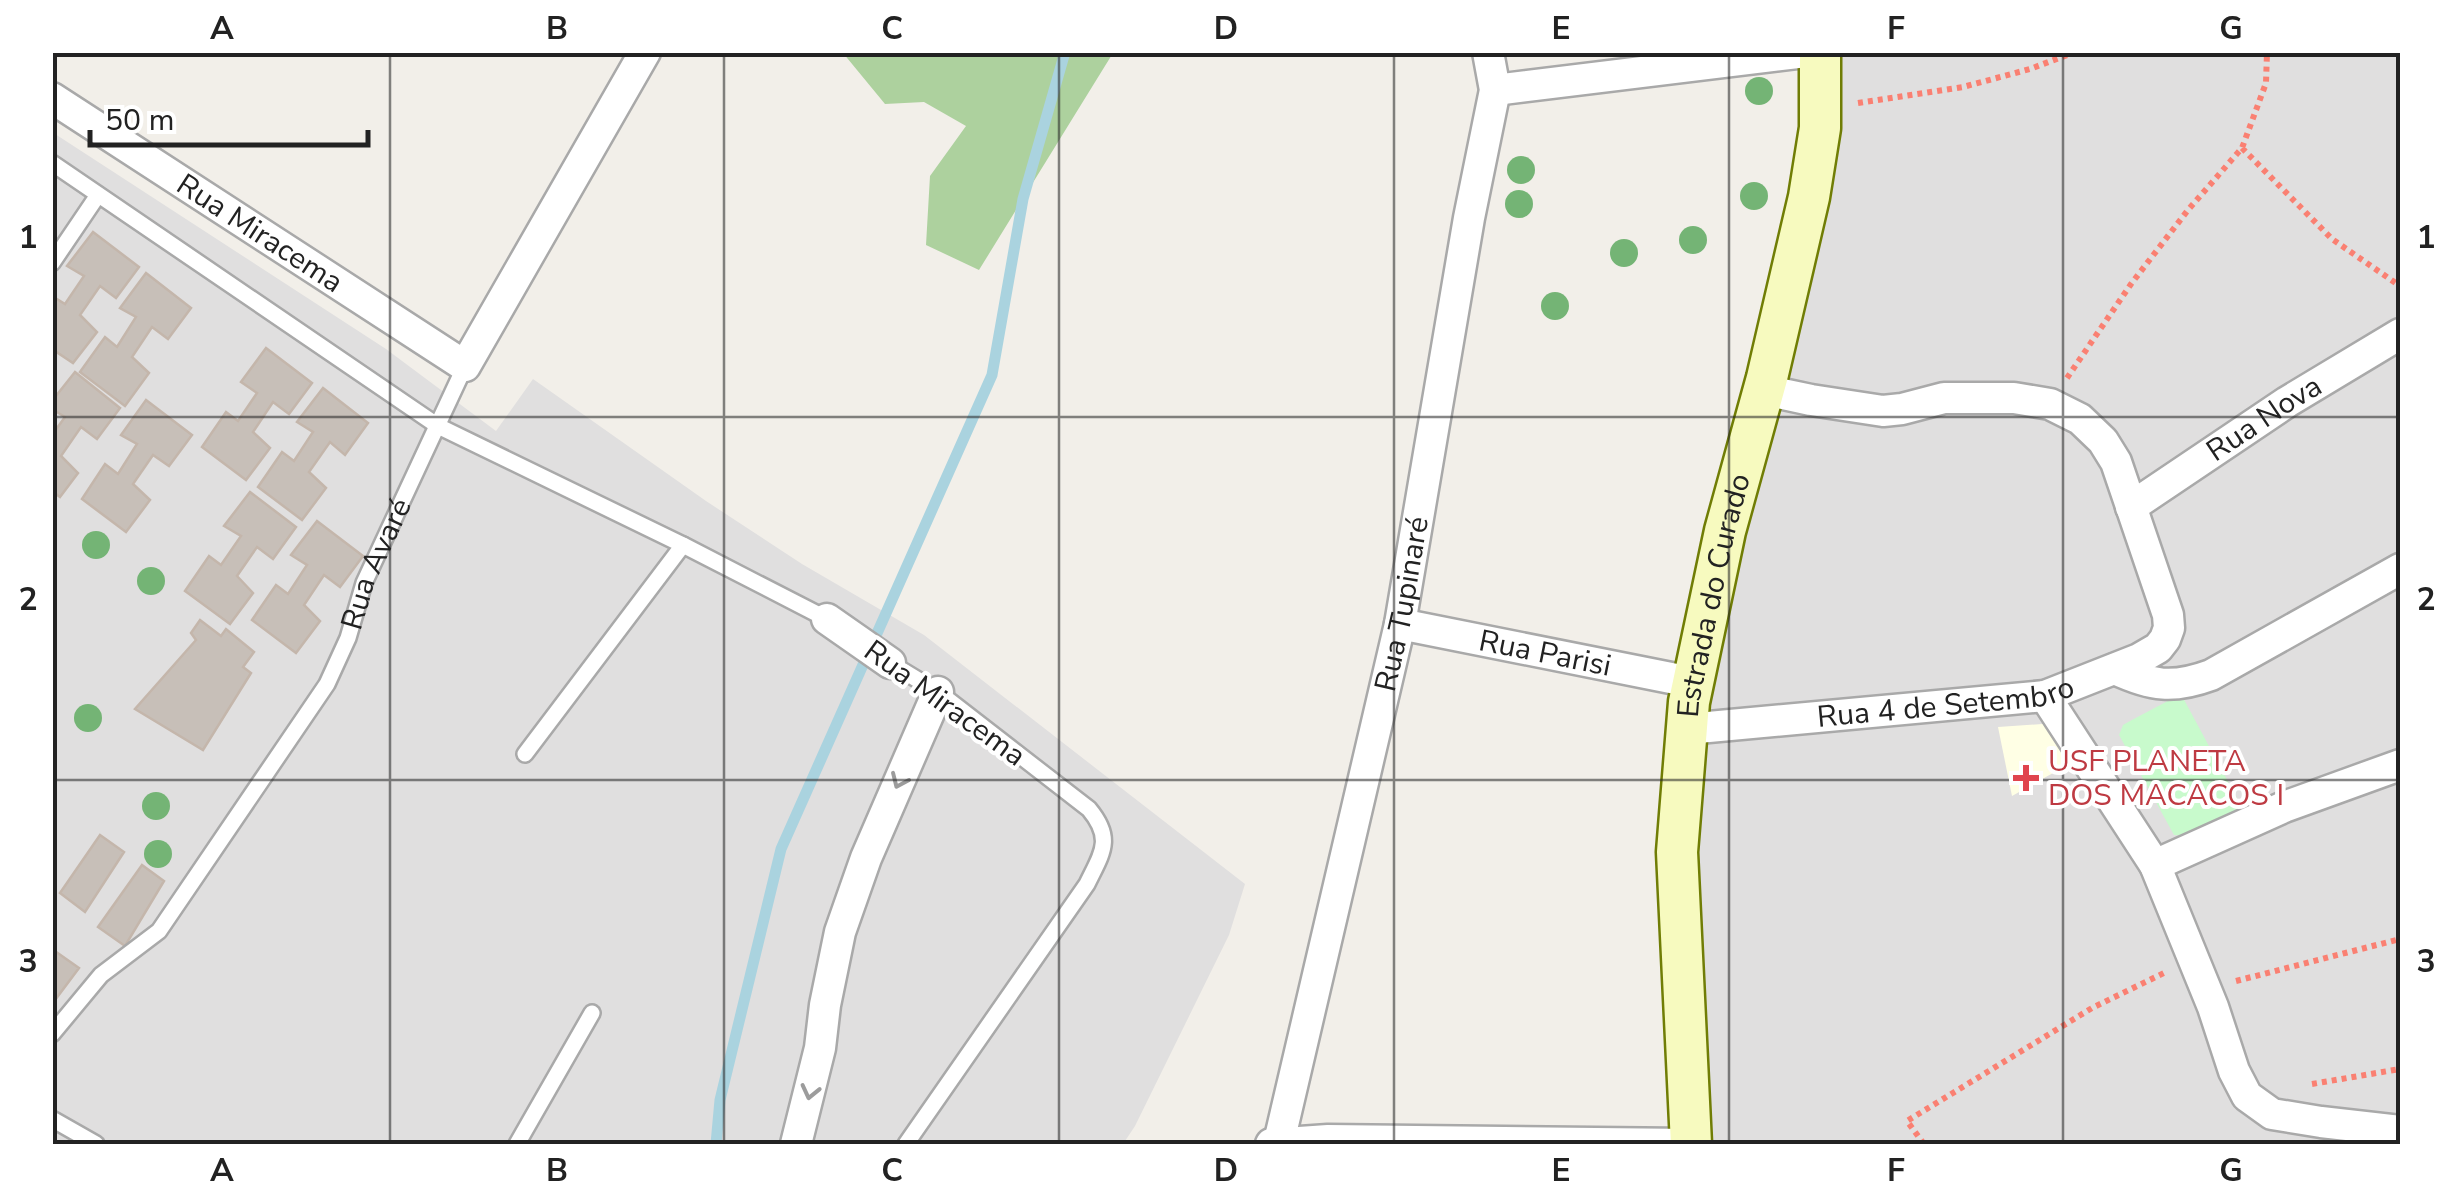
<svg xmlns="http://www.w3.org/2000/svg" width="2453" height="1197" font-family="'Nunito Sans',sans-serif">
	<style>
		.residential { fill: #e0dfdf }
		.education { fill: #ffffe5 }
		.forest { fill: #add19e }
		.park { fill: #c8facc }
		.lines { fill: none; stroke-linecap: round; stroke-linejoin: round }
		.stream { stroke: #aad3df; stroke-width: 11 }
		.building { fill: #c7bfb8; stroke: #c4b6ab; stroke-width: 2.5 }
		.lane-casing { stroke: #a9a9a9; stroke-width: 20 }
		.street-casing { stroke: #a9a9a9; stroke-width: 35 }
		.secondary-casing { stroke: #707d05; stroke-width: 45 }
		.path { stroke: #fa8072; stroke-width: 6; stroke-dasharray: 5 5; stroke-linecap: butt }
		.lane { stroke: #fff; stroke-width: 15 }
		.street { stroke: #fff; stroke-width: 30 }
		.secondary { stroke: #f7fabf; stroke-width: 40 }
		.tree { fill: #74b475 }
		.oneway { stroke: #9c9c9c }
		.grid { fill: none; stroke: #222; stroke-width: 2.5; stroke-opacity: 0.55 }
		.health-dot { fill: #e0444e; stroke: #fff; stroke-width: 4 }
		.labels { text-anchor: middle; stroke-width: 8; stroke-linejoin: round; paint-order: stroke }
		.street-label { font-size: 30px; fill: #222; stroke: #fff }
		.health-label { font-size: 30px; fill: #be3a42; stroke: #fff; text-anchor: start }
		.neatline { fill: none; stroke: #222; stroke-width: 4 }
		.grid-label { font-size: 32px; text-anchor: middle; font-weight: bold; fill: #222 }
	</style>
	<rect width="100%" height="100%" fill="#f2efe9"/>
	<path class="residential" d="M1820,53H2400V1144H1700L1686,829Z
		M52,132L386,349L496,431L533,379L706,501L802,564L924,635L1245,884L1229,935L1135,1126L1123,1144H53Z"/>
	<path class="education" d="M2056,723L2078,759L2012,796L1998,727Z"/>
	<path class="forest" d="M843,53H1113L979,270L926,245L930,176L966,126L924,102L885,104Z"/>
	<path class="park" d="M2181,694L2246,815C2224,823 2198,838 2174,835L2119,735L2123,725L2130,721Z"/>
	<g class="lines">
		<path class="stream" d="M716,1144L720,1100L781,849L992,375L1023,199L1065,52"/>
	</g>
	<path class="building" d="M93,232L139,267L116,298L100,286L80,315L97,332L73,363L52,349V296L65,304L84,276L67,266Z
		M146,273L191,308L168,339L152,327L132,357L149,373L125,406L80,372L105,337L117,347L136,317L120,308Z
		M266,348L312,383L289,414L273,402L253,432L270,448L246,480L202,447L226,412L238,421L257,393L241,382Z
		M75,372L120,408L97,439L81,427L61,456L78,473L60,497L52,491V435L65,417L52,409V401Z
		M323,388L368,423L345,455L330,442L309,472L326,488L302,520L258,487L282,452L294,461L313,432L297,422Z
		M146,400L192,435L169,466L153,455L133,484L150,500L126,532L82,499L105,464L118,474L137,444L121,435Z
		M250,492L296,527L273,559L257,547L237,576L253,593L230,624L185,591L209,556L221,565L241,536L224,526Z
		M317,521L363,556L340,587L324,575L304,605L320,621L296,653L252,620L276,585L288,594L307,565L291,555Z
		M200,620L221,636L226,629L254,652L243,667L251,673L203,750L135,709L196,640L191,633Z
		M100,835L124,852L85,912L60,893Z
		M142,865L164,881L125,946L98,927Z
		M52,949L79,968L55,1000L52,997Z"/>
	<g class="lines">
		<defs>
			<g id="lane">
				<path d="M52,163L438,426L683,545L827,619"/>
				<path d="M52,263L98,195"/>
				<path d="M890,663L938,692L1089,809C1114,839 1102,853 1087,884L906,1144"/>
				<path d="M525,754L683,545"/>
				<path id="s1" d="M52,1034L101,975L159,931L327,684L348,638L364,583L465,366"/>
				<path d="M52,1119L96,1144"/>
				<path d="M517,1144L592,1013"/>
			</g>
			<g id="street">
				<path d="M1495,90L1806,52"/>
				<path id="s2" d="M52,98L465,366L645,52"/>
				<path id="s3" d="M2131,507L2287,402L2400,334"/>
				<path d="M827,619L890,663"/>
				<path id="s4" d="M1400,624L1691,682"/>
				<path d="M2115,669C2152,686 2173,689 2211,675L2400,569"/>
				<path d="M2045,696L2155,865L2213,1007L2234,1071L2247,1096L2272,1114L2321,1122L2400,1131"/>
				<path id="s5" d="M1687,729L2045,696L2139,659L2158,648L2165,639L2169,628L2168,615L2116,462L2103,441L2080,419L2050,404L2014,398H1944L1902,409L1883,411L1811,400L1764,390"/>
				<path d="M2155,865L2284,807L2400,765"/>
				<path id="s6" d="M1279,1142L1400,624L1469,218L1495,90L1488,52"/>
				<path d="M796,1144L820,1048L825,1005L840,932L866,858L938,692"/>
				<path d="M1271,1144L1328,1140L1691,1144"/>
			</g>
			<g id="secondary">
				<path id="s7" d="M1691,1144L1677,852L1689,702L1725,531L1767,378L1809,197L1820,128V52"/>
			</g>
		</defs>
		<use href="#lane" class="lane-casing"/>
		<use href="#street" class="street-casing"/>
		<use href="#secondary" class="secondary-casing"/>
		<path class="path" d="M1858,103L1963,87L2030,69L2075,52
			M2242,148L2332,239L2400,286
			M2067,378L2131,284L2188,210L2242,148L2266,83L2267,52
			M2236,981L2400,939
			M2312,1084L2400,1069
			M1924,1144L1907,1121L2092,1008L2166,972"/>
		<use href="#lane" class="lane"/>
		<use href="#street" class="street"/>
		<use href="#secondary" class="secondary"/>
	</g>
	<g class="tree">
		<circle cx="1759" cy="91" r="14"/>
		<circle cx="1521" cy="170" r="14"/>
		<circle cx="1754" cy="196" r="14"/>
		<circle cx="1519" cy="204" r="14"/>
		<circle cx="1693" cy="240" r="14"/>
		<circle cx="1624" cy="253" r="14"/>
		<circle cx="1555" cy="306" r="14"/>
		<circle cx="96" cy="545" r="14"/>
		<circle cx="151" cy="581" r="14"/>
		<circle cx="88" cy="718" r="14"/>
		<circle cx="156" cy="806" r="14"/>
		<circle cx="158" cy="854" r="14"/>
	</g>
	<defs><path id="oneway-chevron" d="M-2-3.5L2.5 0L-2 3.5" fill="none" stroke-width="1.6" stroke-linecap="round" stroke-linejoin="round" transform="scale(2.5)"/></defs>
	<g class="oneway">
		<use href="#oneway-chevron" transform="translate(899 781) rotate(114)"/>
		<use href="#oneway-chevron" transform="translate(810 1092) rotate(103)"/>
	</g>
	<path class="grid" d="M390,52V1144M724,52V1144M1059,52V1144M1394,52V1144M1729,52V1144M2063,52V1144M52,417H2400M52,780H2400"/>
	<path class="health-dot" d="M2021 763h10v10h10v10h-10v10h-10v-10h-10v-10h10z"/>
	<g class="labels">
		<g class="street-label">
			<text dy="10" stroke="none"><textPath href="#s2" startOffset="248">Rua Miracema</textPath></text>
			<text dy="10" stroke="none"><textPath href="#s3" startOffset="160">Rua Nova</textPath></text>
			<text dy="10" stroke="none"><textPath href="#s1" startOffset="578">Rua Avaré</textPath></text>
			<text dy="10" stroke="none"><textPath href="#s7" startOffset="552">Estrada do Curado</textPath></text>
			<text dy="10" stroke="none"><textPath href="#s6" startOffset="552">Rua Tupinaré</textPath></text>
			<text dy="10" stroke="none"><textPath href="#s4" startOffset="148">Rua Parisi</textPath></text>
			<text dy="10" stroke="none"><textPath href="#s5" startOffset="260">Rua 4 de Setembro</textPath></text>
			<text transform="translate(945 703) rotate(36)" y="10">Rua Miracema</text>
		</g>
		<g class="health-label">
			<text x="2048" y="771">USF PLANETA<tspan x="2048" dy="34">DOS MACACOS I</tspan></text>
		</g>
	</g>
	<rect width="2453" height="1197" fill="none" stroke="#ffffff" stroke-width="110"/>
	<path d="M90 130v15h278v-15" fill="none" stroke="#222222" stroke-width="5"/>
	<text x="105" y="130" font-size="30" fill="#222222" stroke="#ffffff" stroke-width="8" paint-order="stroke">50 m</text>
	<rect x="55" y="55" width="2343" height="1087" class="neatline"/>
	<g class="grid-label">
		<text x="222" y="39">A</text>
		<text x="557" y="39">B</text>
		<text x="892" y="39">C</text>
		<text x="1226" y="39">D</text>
		<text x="1561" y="39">E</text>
		<text x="1896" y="39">F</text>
		<text x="2231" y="39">G</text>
		<text x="28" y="248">1</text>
		<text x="2426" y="248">1</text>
		<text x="28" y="610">2</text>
		<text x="2426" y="610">2</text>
		<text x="28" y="972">3</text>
		<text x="2426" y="972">3</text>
		<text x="222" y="1181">A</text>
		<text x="557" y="1181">B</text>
		<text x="892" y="1181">C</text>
		<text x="1226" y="1181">D</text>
		<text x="1561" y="1181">E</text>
		<text x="1896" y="1181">F</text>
		<text x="2231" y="1181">G</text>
	</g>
</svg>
